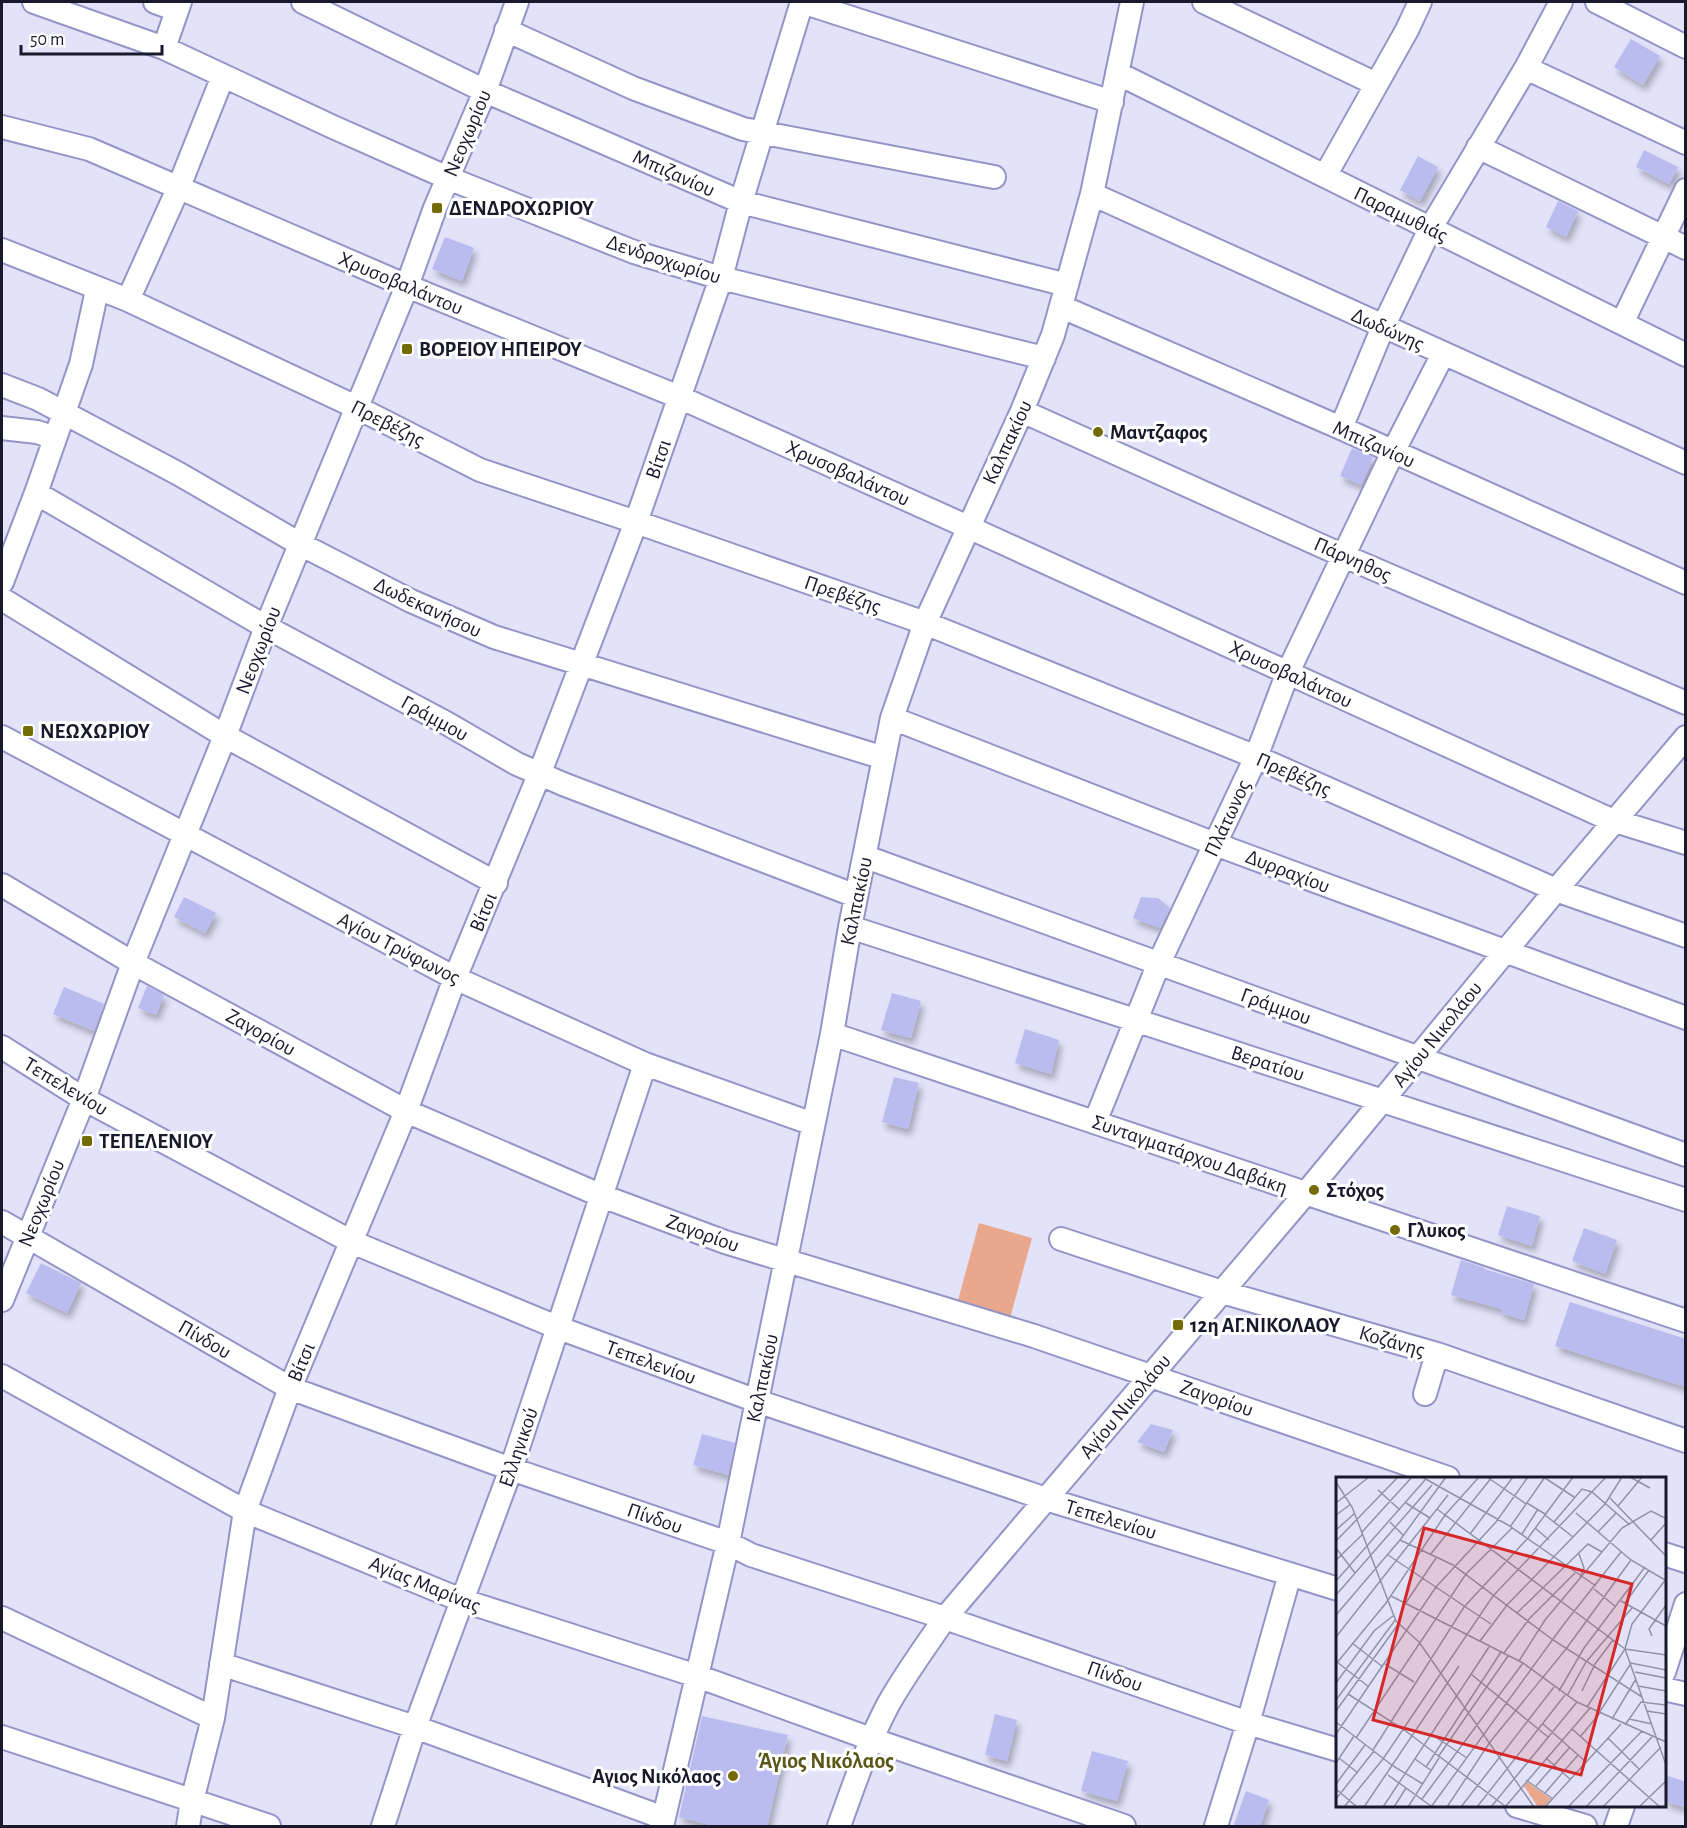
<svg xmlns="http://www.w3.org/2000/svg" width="1687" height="1828" font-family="'Alegreya Sans',sans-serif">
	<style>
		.green { fill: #e9a88d }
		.building { fill: #babcf0; filter: url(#shadow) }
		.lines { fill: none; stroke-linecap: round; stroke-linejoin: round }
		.minor-casing { stroke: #9395c7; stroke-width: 26 }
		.minor { stroke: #fff; stroke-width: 22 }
		.poi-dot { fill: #746b04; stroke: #fff; stroke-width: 2 }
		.labels { text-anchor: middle; stroke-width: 6; stroke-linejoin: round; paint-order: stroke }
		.street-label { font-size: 21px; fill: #19192c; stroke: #fff }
		.poi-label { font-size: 21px; font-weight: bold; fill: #19192c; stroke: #fff; text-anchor: start }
		.neighbourhood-label { font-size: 22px; font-weight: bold; fill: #5b5518; stroke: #fff }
		.inset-road { fill: none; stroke: #9292a7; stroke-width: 1.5 }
		.view { fill: #d62828; fill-opacity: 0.15; stroke: #d62828; stroke-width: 3 }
		.inset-edge { fill: none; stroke: #19192c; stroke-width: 3 }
	</style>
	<defs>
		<filter id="shadow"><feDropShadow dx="3.5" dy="6" stdDeviation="3" flood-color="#0004"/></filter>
	</defs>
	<rect width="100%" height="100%" fill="#e2e3f9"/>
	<path class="green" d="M979,1223L1032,1238L1010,1318L957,1304Z"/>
	<path class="building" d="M1631,39L1660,56L1643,85L1614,67Z
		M1644,150L1678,167L1669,184L1636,167Z
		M1418,156L1438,167L1420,201L1400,190Z
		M1558,201L1578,211L1566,237L1546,227Z
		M445,237L474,248L462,281L432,269Z
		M1352,448L1373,457L1361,485L1340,476Z
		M184,897L216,913L205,933L174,917Z
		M1141,897L1158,898L1170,908L1160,928L1133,918Z
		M147,986L164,995L156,1015L138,1008Z
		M64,987L104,1004L94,1031L53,1014Z
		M892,993L921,1001L911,1038L881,1030Z
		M1025,1029L1059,1040L1051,1074L1015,1063Z
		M894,1077L919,1083L908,1129L882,1122Z
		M1507,1206L1540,1216L1532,1246L1498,1235Z
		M1584,1228L1617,1240L1605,1274L1572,1261Z
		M1461,1260L1485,1268L1484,1269L1534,1284L1524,1320L1501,1313L1502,1309L1451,1295Z
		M41,1263L81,1283L67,1313L26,1293Z
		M1570,1302L1686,1339V1387L1555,1346Z
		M1151,1424L1173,1430L1164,1452L1137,1442Z
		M702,1434L735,1443L728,1475L693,1465Z
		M995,1714L1017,1720L1007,1761L985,1755Z
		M702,1716L788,1735L767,1827H718L679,1817Z
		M1092,1751L1128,1761L1117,1801L1081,1791Z
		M1665,1775L1686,1782V1808L1665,1801Z
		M1246,1791L1269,1800L1260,1827H1233Z"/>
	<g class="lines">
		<defs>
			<path id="minor" d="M34,2L164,48L333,127L448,178L634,252L721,278L1044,358
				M155,2L177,10
				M303,2L485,91L741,202L1067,285
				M802,2L1112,102
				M1204,2L1376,84
				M1597,2L1686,47
				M506,30L633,88L743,129L994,177
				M164,48L180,2
				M1526,68L1686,143
				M1117,73L1686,355
				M2,127L89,149L407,286L679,397L968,527L1609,819L1686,843
				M1478,147L1686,248
				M1325,176L1407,30L1420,2
				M1092,194L1686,463
				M2,250L128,300L356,407L480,470L636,522L925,623L1256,757L1556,890L1686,936
				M128,300L178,189L223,76
				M1062,307L1341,428L1686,583
				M1622,323L1686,190
				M2,385L38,399L179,474L300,544L411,601L494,637L884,758
				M1022,411L1344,556L1686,703
				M2,428L37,432L55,438
				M1341,428L1383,327L1430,229L1526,68L1561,2
				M36,493L266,627L448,724L517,764L563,784L856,896
				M2,582L36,493L81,364L97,290
				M2,599L225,736L496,883
				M892,718L1215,844L1686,1018
				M2,737L455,978L645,1064L813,1124
				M866,857L1686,1155
				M2,885L133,963L406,1111L602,1196L725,1242L1034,1336L1448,1478
				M850,927L1686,1200
				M832,1034L1686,1321
				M2,1047L84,1099L352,1242L559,1328L757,1401L1046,1499L1338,1589
				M1095,1122L1159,963L1256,757L1288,672L1393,452L1443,354
				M2,1222L290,1388L511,1469L728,1543L751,1555L945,1618L1248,1723L1338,1750
				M1061,1239L1222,1292L1437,1354L1686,1441
				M2,1300L84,1099L133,963L225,736L266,627L407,286L435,208L485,91L517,2
				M2,1376L245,1511L461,1600L697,1676L871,1739L1124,1826
				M1425,1394L1437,1354
				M1664,1554L1686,1561
				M2,1618L213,1718
				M221,1664L415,1727L664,1818
				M1664,1672L1686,1604
				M1664,1689L1686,1694
				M2,1737L269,1826
				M1517,1806L1585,1826
				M188,1826L192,1801L213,1718L245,1511L290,1388L406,1111L455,978L539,775L636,522L721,278L741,202L802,2
				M383,1826L415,1727L511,1469L645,1064
				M662,1826L728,1543L832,1034L850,927L892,718L925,623L1022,411L1053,335L1092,194L1132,2
				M839,1826C854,1785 868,1742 889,1703C906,1673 926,1646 945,1618L1306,1193L1556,890L1686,737
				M1216,1826L1248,1723L1290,1574
				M1616,1826L1623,1806"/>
		</defs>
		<use href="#minor" class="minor-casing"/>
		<use href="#minor" class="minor"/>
	</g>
	<g class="poi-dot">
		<rect x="431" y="202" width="12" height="12" rx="3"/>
		<rect x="401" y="343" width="12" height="12" rx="3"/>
		<circle cx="1098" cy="432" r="6"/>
		<rect x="22" y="725" width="12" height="12" rx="3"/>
		<rect x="81" y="1135" width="12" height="12" rx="3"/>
		<circle cx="1314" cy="1190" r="6"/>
		<circle cx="1395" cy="1230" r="6"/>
		<rect x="1172" y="1319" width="12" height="12" rx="3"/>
		<circle cx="733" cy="1776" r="6"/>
	</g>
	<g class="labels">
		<g class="street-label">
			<text transform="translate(467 133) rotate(-67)" y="7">Νεοχωρίου</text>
			<text transform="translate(674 173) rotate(24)" y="7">Μπιζανίου</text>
			<text transform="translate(1401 214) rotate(26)" y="7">Παραμυθιάς</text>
			<text transform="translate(664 259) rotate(18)" y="7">Δενδροχωρίου</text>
			<text transform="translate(401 283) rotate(23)" y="7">Χρυσοβαλάντου</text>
			<text transform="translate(1388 329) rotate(24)" y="7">Δωδώνης</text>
			<text transform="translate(388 423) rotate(27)" y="7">Πρεβέζης</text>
			<text transform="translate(1007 442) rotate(-65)" y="7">Καλπακίου</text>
			<text transform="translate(1374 444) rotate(24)" y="7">Μπιζανίου</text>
			<text transform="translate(658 459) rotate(-71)" y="7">Βίτσι</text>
			<text transform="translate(848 473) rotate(24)" y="7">Χρυσοβαλάντου</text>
			<text transform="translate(1353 559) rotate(24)" y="7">Πάρνηθος</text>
			<text transform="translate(843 594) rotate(19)" y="7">Πρεβέζης</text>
			<text transform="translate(428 607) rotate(25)" y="7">Δωδεκανήσου</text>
			<text transform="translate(258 650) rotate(-69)" y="7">Νεοχωρίου</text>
			<text transform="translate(1291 674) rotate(25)" y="7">Χρυσοβαλάντου</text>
			<text transform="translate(435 718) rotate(29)" y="7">Γράμμου</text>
			<text transform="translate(1294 774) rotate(24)" y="7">Πρεβέζης</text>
			<text transform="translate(1227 818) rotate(-65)" y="7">Πλάτωνος</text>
			<text transform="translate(1288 871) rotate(21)" y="7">Δυρραχίου</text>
			<text transform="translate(856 901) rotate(-78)" y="7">Καλπακίου</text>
			<text transform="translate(483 912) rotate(-67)" y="7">Βίτσι</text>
			<text transform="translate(399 948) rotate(27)" y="7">Αγίου Τρύφωνος</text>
			<text transform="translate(1276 1006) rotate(20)" y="7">Γράμμου</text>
			<text transform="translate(261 1032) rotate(29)" y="7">Ζαγορίου</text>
			<text transform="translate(1437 1034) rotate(-51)" y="7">Αγίου Νικολάου</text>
			<text transform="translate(1268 1063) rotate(18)" y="7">Βερατίου</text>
			<text transform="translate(66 1086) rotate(31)" y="7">Τεπελενίου</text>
			<text transform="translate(1190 1154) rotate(19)" y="7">Συνταγματάρχου Δαβάκη</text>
			<text transform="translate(41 1203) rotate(-68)" y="7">Νεοχωρίου</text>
			<text transform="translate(703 1233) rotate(20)" y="7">Ζαγορίου</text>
			<text transform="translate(205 1339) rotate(30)" y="7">Πίνδου</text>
			<text transform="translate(1392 1341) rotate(16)" y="7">Κοζάνης</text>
			<text transform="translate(301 1362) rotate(-67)" y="7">Βίτσι</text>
			<text transform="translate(651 1362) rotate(20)" y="7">Τεπελενίου</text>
			<text transform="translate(762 1378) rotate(-78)" y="7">Καλπακίου</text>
			<text transform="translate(1217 1398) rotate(19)" y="7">Ζαγορίου</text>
			<text transform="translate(1125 1406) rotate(-50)" y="7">Αγίου Νικολάου</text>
			<text transform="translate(518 1447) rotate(-71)" y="7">Ελληνικού</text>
			<text transform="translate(655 1518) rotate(19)" y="7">Πίνδου</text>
			<text transform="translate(1111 1519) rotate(17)" y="7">Τεπελενίου</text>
			<text transform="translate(425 1584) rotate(22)" y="7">Αγίας Μαρίνας</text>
			<text transform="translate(1115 1676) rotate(19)" y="7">Πίνδου</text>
		</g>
		<g class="poi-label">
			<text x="449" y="215">ΔΕΝΔΡΟΧΩΡΙΟΥ</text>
			<text x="419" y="356">ΒΟΡΕΙΟΥ ΗΠΕΙΡΟΥ</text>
			<text x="1110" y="439">Μαντζαφος</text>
			<text x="40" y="738">ΝΕΩΧΩΡΙΟΥ</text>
			<text x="99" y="1148">ΤΕΠΕΛΕΝΙΟΥ</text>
			<text x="1326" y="1197">Στόχος</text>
			<text x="1407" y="1237">Γλυκος</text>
			<text x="1190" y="1332">12η ΑΓ.ΝΙΚΟΛΑΟΥ</text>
			<text x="721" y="1783" text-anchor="end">Αγιος Νικόλαος</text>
		</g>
		<g class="neighbourhood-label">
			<text x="826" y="1768">Άγιος Νικόλαος</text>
		</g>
	</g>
	<g transform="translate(1336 1477)">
		<rect width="330" height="330" fill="#e2e3f9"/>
		<path d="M191,305L215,322L208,330H202L188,309Z" fill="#e9a88d"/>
		<path class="inset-road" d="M86,0L172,48L260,109M151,0L190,27M294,0L314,11M209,1L238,20M0,5L16,30L60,144L83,165L198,330M42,13L64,33M274,21L330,79M0,26L33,0M70,26L94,41M191,26L209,37M282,29L306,0M101,32L289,172M240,36L295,83L329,103M0,38L15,27M209,38L237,60M54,45L67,58M218,45L246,12L256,15L294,48M174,50L209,0M199,51L213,63M0,53L19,36M26,55L76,0M262,55L280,36M134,57L177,0M186,57L202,32M64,63L117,88L217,163L306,220M315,63L330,46M0,64L62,0M0,71L19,96M243,77L248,91L244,100M52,78L155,147M94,78L156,0M0,83L27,57M330,102L296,147L289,172L330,288M0,104L89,3M258,112L280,130M0,118L96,8M55,119L187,186L241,225L330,265M285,124L330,149M289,126L313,93M69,127L100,81M181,136L252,67L266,75M0,138L64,63L110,0M316,159L313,152L330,128M0,160L112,18M144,164L171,128L269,27L286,0M16,166L47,190M289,172L330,178M168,176L193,142L239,96M183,184L209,143L286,51L315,34L329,41L330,47M1,185L33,210M0,187L50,126L109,38L143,0M49,187L78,205M299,195L330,201M135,197L212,260M0,206L38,154L58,138M302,209L330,214M223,214L248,171L309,90M246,214L259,187L277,163M12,217L67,252L169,329M231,219L250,185L296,131M0,223L60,142M251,230L289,172M0,234L63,146M311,234L330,237M263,236L295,186L330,193M276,242L300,202M293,242L316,247M0,245L57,289L87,307M206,246L250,285M289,248L305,225L330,228M236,252L324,330M0,257L100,110L160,45L192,0M95,257L131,281M244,260L264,236M20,261L130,97L176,51M272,261L303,292M37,273L128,130L192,61L237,0M102,280L172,179M3,281L22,296M210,281L234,302M79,282L96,294M0,286L18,259M90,290L165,175M52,298L95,329M190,303L217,322M0,307L29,268M200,309L234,270M0,312L21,330M209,316L242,278M0,322L38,274M86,322L187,186M8,330L47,282L157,119L270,0M28,330L123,189M47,330L153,170M58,330L70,311M72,330L103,281M95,330L228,147L285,75M111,330L154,265L230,172L295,83M125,330L218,210M141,330L229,218M155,330L241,225M169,330L254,231M209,330L285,247M232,330L306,254M250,330L316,260M267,330L325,270M303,330L330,304"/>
		<path class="view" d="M88,51L296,107L245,298L37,243Z"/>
		<rect width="330" height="330" class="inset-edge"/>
	</g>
	<rect width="1687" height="1828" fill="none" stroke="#19192c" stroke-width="6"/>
	<path d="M21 45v9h141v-9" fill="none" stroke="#19192c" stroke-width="3"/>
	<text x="30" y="45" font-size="18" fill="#19192c" stroke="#ffffff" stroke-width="4.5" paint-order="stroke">50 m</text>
</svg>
